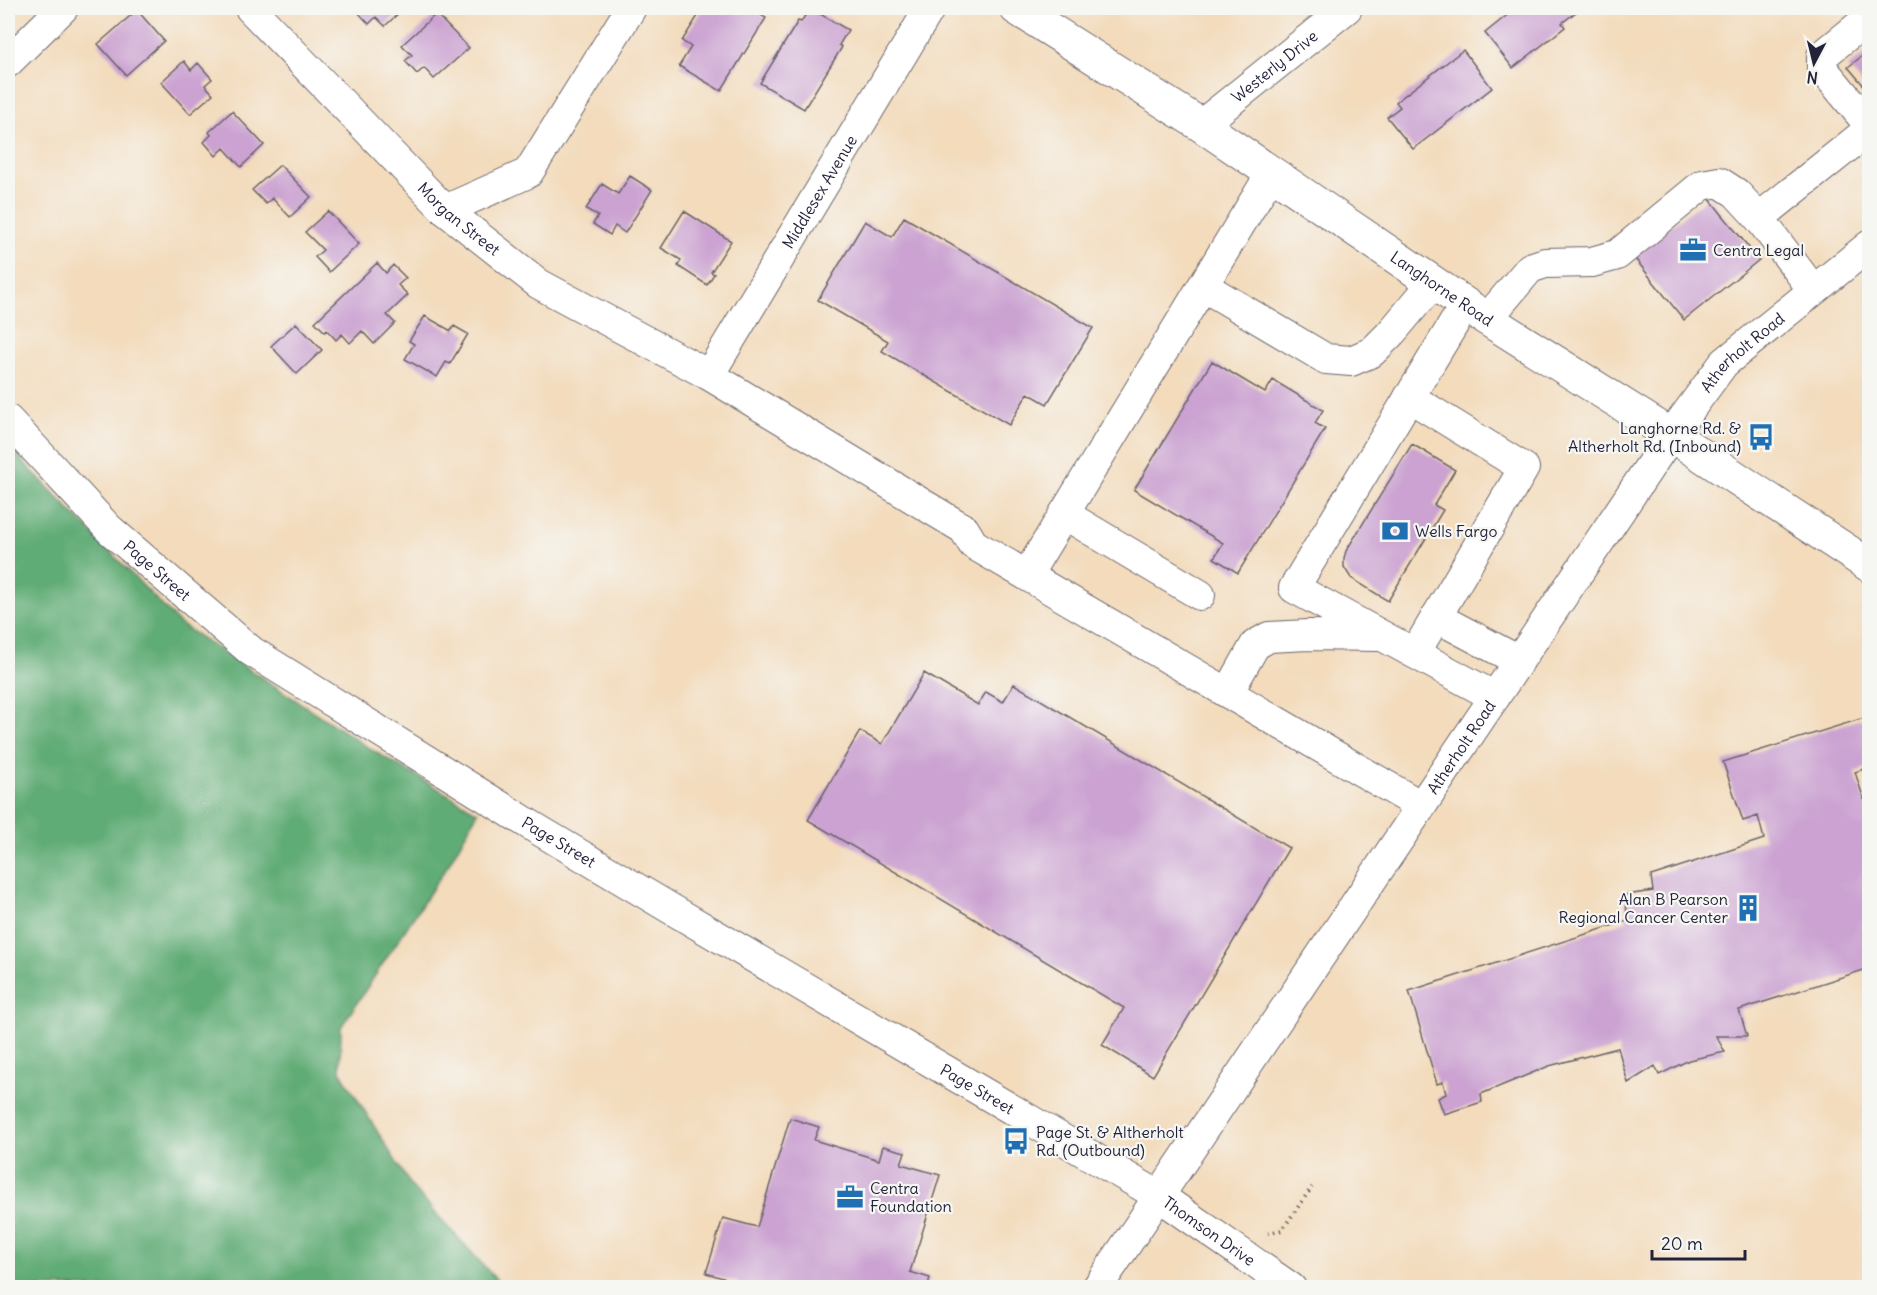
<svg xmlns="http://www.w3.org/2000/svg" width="1877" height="1295" font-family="Delius,sans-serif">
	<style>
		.forest { fill: #60ac76; stroke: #416758; stroke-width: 1.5 }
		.building { fill: #cba2d1 }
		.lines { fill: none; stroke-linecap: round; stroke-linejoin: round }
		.minor-casing { stroke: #6b6368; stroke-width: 32 }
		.major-casing { stroke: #6b6368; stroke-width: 35 }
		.path { stroke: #6b6368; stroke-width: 4; stroke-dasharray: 1.5 4.5; stroke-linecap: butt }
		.minor { stroke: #fff; stroke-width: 30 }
		.major { stroke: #fff; stroke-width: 33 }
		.labels { text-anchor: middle; stroke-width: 4.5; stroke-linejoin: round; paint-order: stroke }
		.street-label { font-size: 16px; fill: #22223b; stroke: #f6f6f2 }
		.poi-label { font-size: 16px; fill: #22223b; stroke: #f6f6f2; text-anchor: start }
	</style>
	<rect width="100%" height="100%" fill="#f6f6f2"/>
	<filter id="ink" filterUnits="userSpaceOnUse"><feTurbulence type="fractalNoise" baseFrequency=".0167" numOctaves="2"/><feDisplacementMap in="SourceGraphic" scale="12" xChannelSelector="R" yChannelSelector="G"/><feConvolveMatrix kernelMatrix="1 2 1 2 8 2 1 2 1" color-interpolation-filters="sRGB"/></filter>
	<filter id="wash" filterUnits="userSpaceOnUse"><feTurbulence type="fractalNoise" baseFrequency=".008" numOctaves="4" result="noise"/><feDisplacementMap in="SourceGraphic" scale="24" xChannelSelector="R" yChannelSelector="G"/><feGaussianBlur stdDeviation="1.35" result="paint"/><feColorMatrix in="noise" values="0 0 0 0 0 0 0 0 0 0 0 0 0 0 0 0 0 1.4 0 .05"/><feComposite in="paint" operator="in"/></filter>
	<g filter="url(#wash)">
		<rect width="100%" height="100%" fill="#f3dbbc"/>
		<path class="forest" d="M8,446L180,624L372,750L478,812L448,865L341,1027L340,1071L411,1186L503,1287H8Z"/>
		<g id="blocks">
			<path class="building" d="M359,8H404L385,26L376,17L369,24L356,10Z
				M703,8H749L766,18L721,91L679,66L691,47L682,41Z
				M810,8L848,30L839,45L842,47L804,109L760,83L798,21L801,22Z
				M1516,8H1581L1562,23L1565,27L1513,68L1485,33Z
				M137,10L164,41L126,75L98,44Z
				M436,14L469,48L434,79L424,68L417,74L405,61L412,55L402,45Z
				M1463,50L1492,88L1413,149L1387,117L1400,107L1396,102Z
				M1870,50V93L1848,67Z
				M184,61L191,70L198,63L212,79L205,85L213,94L190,114L161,82Z
				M232,111L264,145L241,167L224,148L216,156L204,142L211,135L209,132Z
				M280,165L311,197L290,217L272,198L266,204L252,190Z
				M630,176L652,190L625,233L615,226L610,235L593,224L598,216L586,209L602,184L618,194Z
				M1708,197L1759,260L1684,320L1633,256Z
				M328,211L359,244L329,272L315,257L323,250L305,232Z
				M684,211L731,241L711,272L714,274L707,285L678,266L681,260L661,248Z
				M904,217L1093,328L1047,404L1028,393L1009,425L882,351L888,341L818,300L865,221L892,237Z
				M377,263L386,273L393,265L406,278L398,285L408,295L387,315L395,323L374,344L362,331L350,343L342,334L336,340L327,330L325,332L315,322Z
				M425,316L451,331L454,326L468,334L450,364L446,362L437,377L405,359L414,344L409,341Z
				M296,323L322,350L297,374L271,346Z
				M1212,361L1265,393L1273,380L1323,410L1315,423L1325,429L1238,573L1214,558L1223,543L1134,490Z
				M1412,444L1455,470L1434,505L1443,510L1388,601L1351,578L1344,567V558L1346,551Z
				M924,673L978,705L986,692L1003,702L1014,684L1289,848L1153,1076L1102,1045L1124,1008L808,820L860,731L882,744Z
				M1870,716V767L1855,772L1870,818V968L1739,1010L1747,1036H1716L1725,1052L1689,1060L1659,1075L1655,1066L1628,1083L1618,1048L1549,1066L1481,1094L1482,1102L1444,1114L1438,1098L1446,1094L1443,1082L1437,1084L1409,991L1627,921L1626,895L1653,891L1651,876L1764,839L1758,816L1743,821L1723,762Z
				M790,1118L819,1127L814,1140L879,1160L883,1146L905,1152L901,1164L940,1175L910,1272L930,1278L927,1288H739L740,1283L706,1273L723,1218L757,1227Z"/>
		</g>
	</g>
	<g filter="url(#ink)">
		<use href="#blocks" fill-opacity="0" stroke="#6b6368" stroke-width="1.5"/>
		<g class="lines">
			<defs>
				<g id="minor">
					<path id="s1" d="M250,8L445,210L539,284L709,375L964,529L973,544L1421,806"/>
					<path d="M1870,17L1822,56V68L1870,126"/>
					<path d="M8,62L63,8"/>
					<path id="s2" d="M1201,125L1347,8"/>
					<path d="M445,210L528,173L631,8"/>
					<path d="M1203,286L1326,359L1351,361L1372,352L1391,333L1433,283"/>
					<path d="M1813,290L1759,218L1870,129"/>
					<path d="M1465,305L1294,588L1495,697"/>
					<path d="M1487,319L1530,268L1545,263L1592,262L1617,255L1702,185L1719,182L1736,193L1759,218"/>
					<path id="s3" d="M709,375L930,8"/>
					<path d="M1409,397L1524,468L1415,653"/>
					<path id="s4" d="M8,420L109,529L251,651L532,826L673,910L1159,1196L1291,1288"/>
					<path d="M1064,514L1200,595"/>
					<path d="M1027,575L1272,172"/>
					<path d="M1436,617L1519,661"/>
					<path d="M1228,693L1255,645L1269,637L1308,635L1378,636"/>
					<path id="s5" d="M1097,1288L1671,435L1724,363L1870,245"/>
				</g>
				<g id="major">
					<path id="s6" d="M1016,8L1201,125L1487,319L1671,435L1870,566"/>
				</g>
			</defs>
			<use href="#minor" class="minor-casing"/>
			<use href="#major" class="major-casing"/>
			<path class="path" d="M1268,1233L1282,1230L1312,1187
				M8,1271L14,1288"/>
			<use href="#minor" class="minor"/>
			<use href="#major" class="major"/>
		</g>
	</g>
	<defs>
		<symbol id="office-bare" viewBox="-9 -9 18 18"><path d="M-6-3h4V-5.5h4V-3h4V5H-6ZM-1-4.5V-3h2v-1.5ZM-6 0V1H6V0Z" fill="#1f6fb2" stroke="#f6f6f2" stroke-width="2.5" paint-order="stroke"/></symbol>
		<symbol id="bus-bare" viewBox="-9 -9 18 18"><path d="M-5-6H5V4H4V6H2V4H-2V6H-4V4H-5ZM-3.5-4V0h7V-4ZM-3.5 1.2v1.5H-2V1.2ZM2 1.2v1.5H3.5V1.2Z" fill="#1f6fb2" stroke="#f6f6f2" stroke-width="2.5" paint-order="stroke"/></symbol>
		<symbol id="bank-bare" viewBox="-9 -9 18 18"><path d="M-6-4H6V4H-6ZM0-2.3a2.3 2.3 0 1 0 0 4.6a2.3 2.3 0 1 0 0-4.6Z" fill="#1f6fb2" stroke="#f6f6f2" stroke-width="2.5" paint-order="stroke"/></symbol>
		<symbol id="building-bare" viewBox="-9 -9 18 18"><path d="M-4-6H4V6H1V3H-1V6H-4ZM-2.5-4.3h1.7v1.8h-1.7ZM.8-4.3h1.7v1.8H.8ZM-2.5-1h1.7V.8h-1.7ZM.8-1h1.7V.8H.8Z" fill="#1f6fb2" stroke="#f6f6f2" stroke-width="2.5" paint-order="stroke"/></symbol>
	</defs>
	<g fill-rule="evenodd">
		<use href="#office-bare" x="1674" y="231" width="38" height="38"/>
		<use href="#bus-bare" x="1742" y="418" width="38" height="38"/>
		<use href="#bank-bare" x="1376" y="512" width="38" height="38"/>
		<use href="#building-bare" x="1729" y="889" width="38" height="38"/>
		<use href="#bus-bare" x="997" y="1122" width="38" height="38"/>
		<use href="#office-bare" x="831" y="1178" width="38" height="38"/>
	</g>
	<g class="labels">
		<g class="street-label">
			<text dy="6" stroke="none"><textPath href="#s2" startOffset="94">Westerly Drive</textPath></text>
			<text dy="6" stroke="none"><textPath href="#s3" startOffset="214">Middlesex Avenue</textPath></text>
			<text dy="6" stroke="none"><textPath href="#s1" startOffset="297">Morgan Street</textPath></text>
			<text dy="6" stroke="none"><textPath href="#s6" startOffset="510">Langhorne Road</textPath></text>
			<text dy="6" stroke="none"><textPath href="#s5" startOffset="1138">Atherholt Road</textPath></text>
			<text dy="6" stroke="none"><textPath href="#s4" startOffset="212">Page Street</textPath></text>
			<text dy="6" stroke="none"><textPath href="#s5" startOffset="652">Atherholt Road</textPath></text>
			<text dy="6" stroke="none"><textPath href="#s4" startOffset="698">Page Street</textPath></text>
			<text dy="6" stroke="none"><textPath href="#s4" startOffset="1184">Page Street</textPath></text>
			<text dy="6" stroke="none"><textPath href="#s4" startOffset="1456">Thomson Drive</textPath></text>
		</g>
		<g class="poi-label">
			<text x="1713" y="256">Centra Legal</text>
			<text x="1741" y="434" text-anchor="end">Langhorne Rd. &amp;<tspan x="1741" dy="18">Altherholt Rd. (Inbound)</tspan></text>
			<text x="1415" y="537">Wells Fargo</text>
			<text x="1728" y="905" text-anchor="end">Alan B Pearson<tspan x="1728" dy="18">Regional Cancer Center</tspan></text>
			<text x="1036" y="1138">Page St. &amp; Altherholt<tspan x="1036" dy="18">Rd. (Outbound)</tspan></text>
			<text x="870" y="1194">Centra<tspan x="870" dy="18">Foundation</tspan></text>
		</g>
	</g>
	<rect width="1877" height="1295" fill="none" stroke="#f6f6f2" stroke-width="30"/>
	<g transform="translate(1814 63) rotate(187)" stroke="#f6f6f2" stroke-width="4.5" paint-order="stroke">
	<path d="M0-4.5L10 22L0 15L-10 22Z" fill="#22223b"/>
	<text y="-9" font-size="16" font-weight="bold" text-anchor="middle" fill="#22223b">N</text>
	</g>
	<path d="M1652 1250v9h93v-9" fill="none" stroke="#22223b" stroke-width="3"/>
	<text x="1661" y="1250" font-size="18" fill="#22223b" stroke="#f6f6f2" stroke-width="4.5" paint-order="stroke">20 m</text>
</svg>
